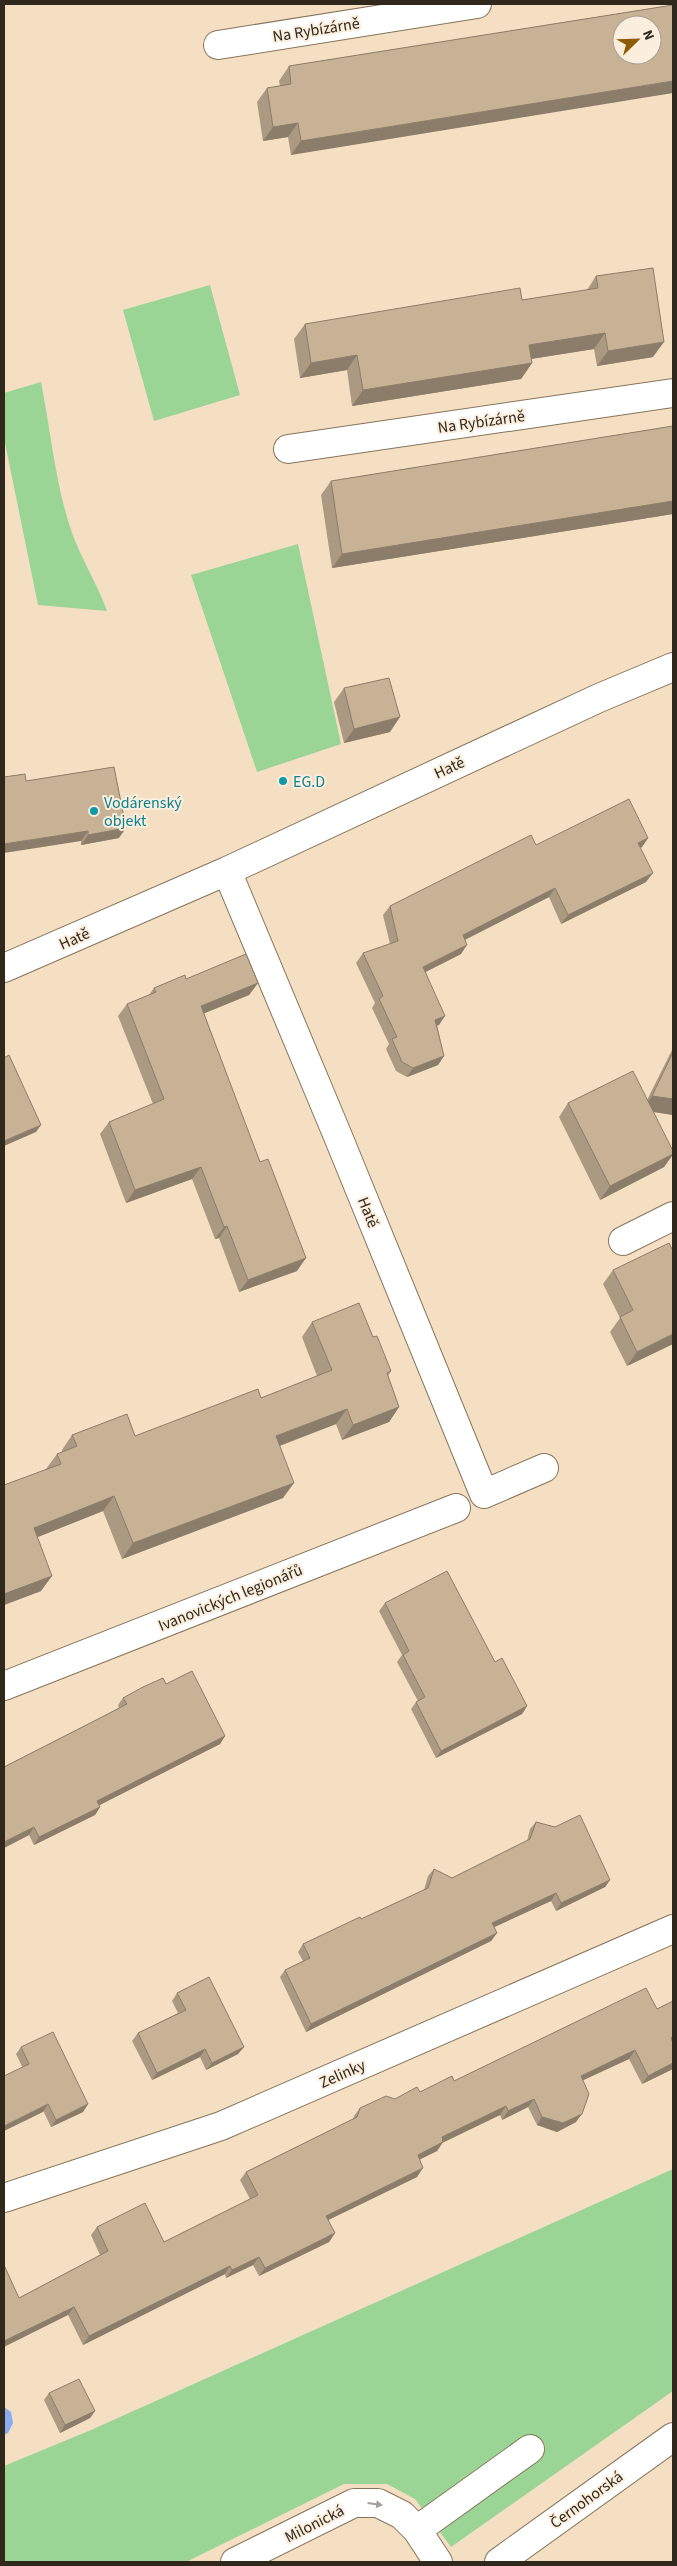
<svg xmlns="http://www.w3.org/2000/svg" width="677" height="2566" font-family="'Source Sans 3',sans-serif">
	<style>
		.green { fill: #9ad596 }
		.water { fill: #8bacf1 }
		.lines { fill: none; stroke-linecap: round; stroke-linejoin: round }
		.minor-casing { stroke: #87745a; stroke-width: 30 }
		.minor { stroke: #fff; stroke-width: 28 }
		.wall { fill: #ab9981 }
		.shaded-wall { fill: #8b7d69 }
		.building { fill: #c7b296; stroke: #8b7d69; fill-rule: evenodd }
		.oneway { fill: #a29e99 }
		.culture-dot { fill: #0f9aa8; stroke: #fbeedd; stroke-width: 2 }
		.labels { text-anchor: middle; stroke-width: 4; stroke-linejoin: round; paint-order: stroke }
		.street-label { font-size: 16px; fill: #30281d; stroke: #fbeedd }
		.culture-label { font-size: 16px; fill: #0d838f; stroke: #fbeedd; text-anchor: start }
	</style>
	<rect width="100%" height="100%" fill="#f5dfc3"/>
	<path class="green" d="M210,285L240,395L154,421L123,310Z
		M41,382C51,432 55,482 71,530C80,557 97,583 107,611L38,605L4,438V393Z
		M298,544L341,744L257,772L191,575Z
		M673,2169V2391L451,2547L415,2499L387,2484H344L186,2562H4V2466L91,2430Z"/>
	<path class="water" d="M4,2407L11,2412L13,2423L8,2433L4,2435Z"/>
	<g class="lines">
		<defs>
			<path id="minor" d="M218,45L477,4
				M288,449L673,393
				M227,871L337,1134L484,1494L544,1468
				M4,968L227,871L599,698L673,667
				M623,1241L673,1216
				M4,1686L456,1508
				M4,2198L221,2126L673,1929
				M417,2530L530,2449
				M235,2562L354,2503H378L402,2515L417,2530L438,2562
				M499,2562L673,2437"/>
		</defs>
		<use href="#minor" class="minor-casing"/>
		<use href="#minor" class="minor"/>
	</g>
	<path class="wall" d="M673,5L291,155L288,137L263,141L257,102L267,88L280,86L279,81L289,66Z
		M596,276L653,357L597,366L594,349L531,359L532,363L521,379L352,406L347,370L300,378L294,339L305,324L522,300L587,290Z
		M673,426V514L332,568L321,495L331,481Z
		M344,688L390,732L344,743L334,702Z
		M26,781L119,838L81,845V841Z
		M648,838L642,847L640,848L646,882L561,924L549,897L465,940L461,954L426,972L439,1025H437L444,1056L438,1065L407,1077L396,1071L386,1049L389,1044L372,1008L375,1003L356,963L363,953L390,944L383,915L390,906L536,845Z
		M186,979L258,983L249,995L204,1013L297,1271L239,1292L219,1238L215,1239L192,1179L126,1203L100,1134L109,1122L153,1104L118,1016L127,1004L149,995L154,988Z
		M673,1048V1115L653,1112L673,1151V1155L664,1167L600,1200L559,1117L568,1103L647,1100Z
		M613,1270L673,1344L627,1366L610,1332L620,1318L603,1284Z
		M312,1322L373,1337L391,1371L388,1376L399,1407L389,1422L342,1440L336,1424L280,1446L283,1498L122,1559L103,1511L37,1537L41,1591L4,1605L46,1469L57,1454L62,1452V1450L72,1435L135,1436L261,1398L317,1376L302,1337Z
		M385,1603L495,1662L527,1706L522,1714L436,1758L411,1709L416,1702L418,1701L397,1662L402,1655L379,1611Z
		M166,1684L225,1736L220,1744L99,1805L100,1807L95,1815L34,1845L29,1835L4,1848V1767L102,1717L119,1708L118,1705L123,1698Z
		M536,1822L610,1880L605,1887L556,1911L551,1901L494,1927L497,1933L491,1941L306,2032L280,1977L285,1970L303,1961L298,1952L303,1944L361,1919L424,1890L428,1876L434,1869L452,1878L527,1841L530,1829Z
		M177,1993L244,2047L238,2054L206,2070L200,2057L152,2080L132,2041L138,2033L178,2013L172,2001Z
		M673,2001V2069L642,2084L629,2059L583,2080L576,2122L557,2132L537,2125L528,2107L502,2120L500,2115L443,2142L437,2151L419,2160L417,2177L328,2220L335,2233L329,2242L259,2276L253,2265L226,2278L225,2274L83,2345L68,2315L19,2298L100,2255L91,2235L97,2227L164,2242L250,2199L240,2180L246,2172L353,2119L354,2116L360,2108L395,2099L454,2081L657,2009Z
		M21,2047L88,2104L83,2112L51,2127L16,2054Z
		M49,2393L95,2411L90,2418L60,2433L44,2400Z"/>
	<path class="shaded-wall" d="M673,81V93L291,155L301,141Z
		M298,123L288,137L263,141L273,127Z
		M605,333L594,349L518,361L529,345Z
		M664,342L653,357L597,366L608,351Z
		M357,355L347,370L300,378L311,363Z
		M532,363L521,379L352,406L363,390Z
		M673,501V514L332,568L342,554Z
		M400,717L390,732L344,743L354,729Z
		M126,828L119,838L81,845L88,835Z
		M88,831L81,841L4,853V844Z
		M648,838L642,847L632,852L638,843Z
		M653,873L646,882L561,924L568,915Z
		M555,888L549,897L456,944L463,935Z
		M467,945L461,954L417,976L423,967Z
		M258,983L249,995L193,1018L201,1006Z
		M445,1016L439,1025L429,1029L435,1020Z
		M444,1056L438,1065L407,1077L413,1068Z
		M652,1096L673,1099V1115L642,1110Z
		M41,1125L36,1132L4,1146V1141Z
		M673,1154L664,1167L600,1200L610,1186Z
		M201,1167L192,1179L126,1203L135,1190Z
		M227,1226L219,1238L215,1239L224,1227Z
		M306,1258L297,1271L239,1292L248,1280Z
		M673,1334V1344L627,1366L637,1352Z
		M399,1407L389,1422L342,1440L353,1425Z
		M347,1409L336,1424L265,1451L276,1436Z
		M294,1483L283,1498L122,1559L133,1543Z
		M114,1496L103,1511L23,1543L34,1528Z
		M52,1576L41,1591L4,1605V1594Z
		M527,1706L522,1714L436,1758L441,1751Z
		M225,1736L220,1744L92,1809L97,1801Z
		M100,1807L95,1815L34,1845L39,1837Z
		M34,1827L29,1835L4,1848V1842Z
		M610,1880L605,1887L556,1911L561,1903Z
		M556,1893L551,1901L486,1931L492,1923Z
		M497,1933L491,1941L306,2032L311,2024Z
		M244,2047L238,2054L206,2070L212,2063Z
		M205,2049L200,2057L152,2080L157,2073Z
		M635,2050L629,2059L575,2084L581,2076Z
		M673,2063V2069L642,2084L648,2076Z
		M534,2099L528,2107L502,2120L508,2111Z
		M48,2104L43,2112L4,2131V2126Z
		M88,2104L83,2112L51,2127L56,2120Z
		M506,2106L500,2115L436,2146L442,2137Z
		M582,2114L576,2122L557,2132L537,2125L542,2117Z
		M443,2142L437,2151L412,2163L418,2155Z
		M423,2168L417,2177L320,2224L326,2216Z
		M335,2233L329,2242L259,2276L265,2268Z
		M259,2257L253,2265L226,2278L232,2270Z
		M230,2266L225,2274L83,2345L89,2336Z
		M74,2307L68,2315L4,2347V2341Z
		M95,2411L90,2418L60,2433L65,2425Z"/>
	<path class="building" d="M673,5V81L301,141L298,123L273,127L267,88L291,84L289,66ZM622,25H652V55H622Z
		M653,268L664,342L608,351L605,333L529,345L532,363L363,390L357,355L311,363L305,324L520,288L522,300L598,288L596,276Z
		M673,426V501L342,554L331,481Z
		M389,678L400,717L354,729L344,688Z
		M114,767L126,828L88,835V831L4,844V777L25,774L26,781Z
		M629,799L648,838L638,843L653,873L568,915L555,888L463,935L467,945L423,967L445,1016L435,1020L444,1056L413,1068L402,1062L392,1039L397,1037L379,999L383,996L363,953L398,941L390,906L531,835L536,845Z
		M246,954L258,983L201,1006L260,1162L268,1159L306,1258L248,1280L227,1226L224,1227L201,1167L135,1190L109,1122L164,1099L127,1004L156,992L154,988L185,975L186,979Z
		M673,1052V1099L652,1096Z
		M9,1055L41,1125L4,1141V1058Z
		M633,1071L673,1151V1154L610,1186L568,1103Z
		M669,1243L672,1249H673V1334L637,1352L620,1317L633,1310L613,1270Z
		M359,1303L373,1337L377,1336L391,1371L387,1373L399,1407L353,1425L347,1409L276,1436L294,1483L133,1543L114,1496L34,1528L52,1576L4,1594V1485L61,1464L57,1454L77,1446L72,1435L127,1414L135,1436L258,1389L261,1398L332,1370L312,1322Z
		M447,1571L495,1662L502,1658L527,1706L441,1751L416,1702L425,1697L403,1655L409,1651L385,1603Z
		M192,1671L225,1736L97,1801L100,1807L39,1837L34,1827L4,1842V1767L102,1717L127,1704L123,1698L143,1687L163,1678L166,1684Z
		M580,1815L610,1880L561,1903L556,1893L492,1923L497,1933L311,2024L285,1970L310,1958L303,1944L360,1917L361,1919L428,1888L434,1869L452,1878L530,1839L536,1822L555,1827Z
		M209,1977L244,2047L212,2063L205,2049L157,2073L138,2033L186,2010L177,1993Z
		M646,1988L657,2009L673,2001V2036L671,2038L673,2043V2063L648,2076L635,2050L581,2076L589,2094L582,2114L563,2123L542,2117L534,2099L508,2111L506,2106L442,2137L443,2142L418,2155L423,2168L326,2216L335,2233L265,2268L259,2257L232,2270L230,2266L89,2336L74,2307L4,2341V2265L19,2298L108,2251L97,2227L145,2203L164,2242L258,2195L246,2172L357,2117L360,2108L386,2096L395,2099L417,2087L420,2092L452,2076L454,2081Z
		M53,2032L88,2104L56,2120L48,2104L4,2126V2076L29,2064L21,2047Z
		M79,2379L95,2411L65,2425L49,2393Z"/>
	<defs><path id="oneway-solid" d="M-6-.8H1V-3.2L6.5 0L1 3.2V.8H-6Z" transform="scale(1.25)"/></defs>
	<use class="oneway" href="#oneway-solid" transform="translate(375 2504) rotate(8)"/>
	<g class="culture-dot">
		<circle cx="283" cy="781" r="5"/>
		<circle cx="94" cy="811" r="5"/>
	</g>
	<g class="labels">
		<g class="street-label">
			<text transform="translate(316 29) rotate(-9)" y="6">Na Rybízárně</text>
			<text transform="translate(481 421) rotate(-8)" y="6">Na Rybízárně</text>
			<text transform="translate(449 767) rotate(-25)" y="6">Hatě</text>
			<text transform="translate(74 938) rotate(-24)" y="6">Hatě</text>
			<text transform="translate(369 1212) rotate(68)" y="6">Hatě</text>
			<text transform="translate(230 1597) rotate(-22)" y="6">Ivanovických legionářů</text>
			<text transform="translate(342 2073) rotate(-24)" y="6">Zelinky</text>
			<text transform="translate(586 2499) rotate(-36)" y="6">Černohorská</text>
			<text transform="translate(314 2523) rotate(-27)" y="6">Milonická</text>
		</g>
		<g class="culture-label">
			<text x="293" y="787">EG.D</text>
			<text x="104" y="808">Vodárenský<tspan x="104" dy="18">objekt</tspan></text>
		</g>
	</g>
	<rect width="677" height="2566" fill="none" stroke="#30281d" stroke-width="10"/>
	<g transform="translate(637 40) rotate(67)"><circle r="24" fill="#fbeedd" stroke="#aa9f90"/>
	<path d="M0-4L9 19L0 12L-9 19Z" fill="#8d5c05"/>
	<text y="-8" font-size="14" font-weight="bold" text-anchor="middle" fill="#30281d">N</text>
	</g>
</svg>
